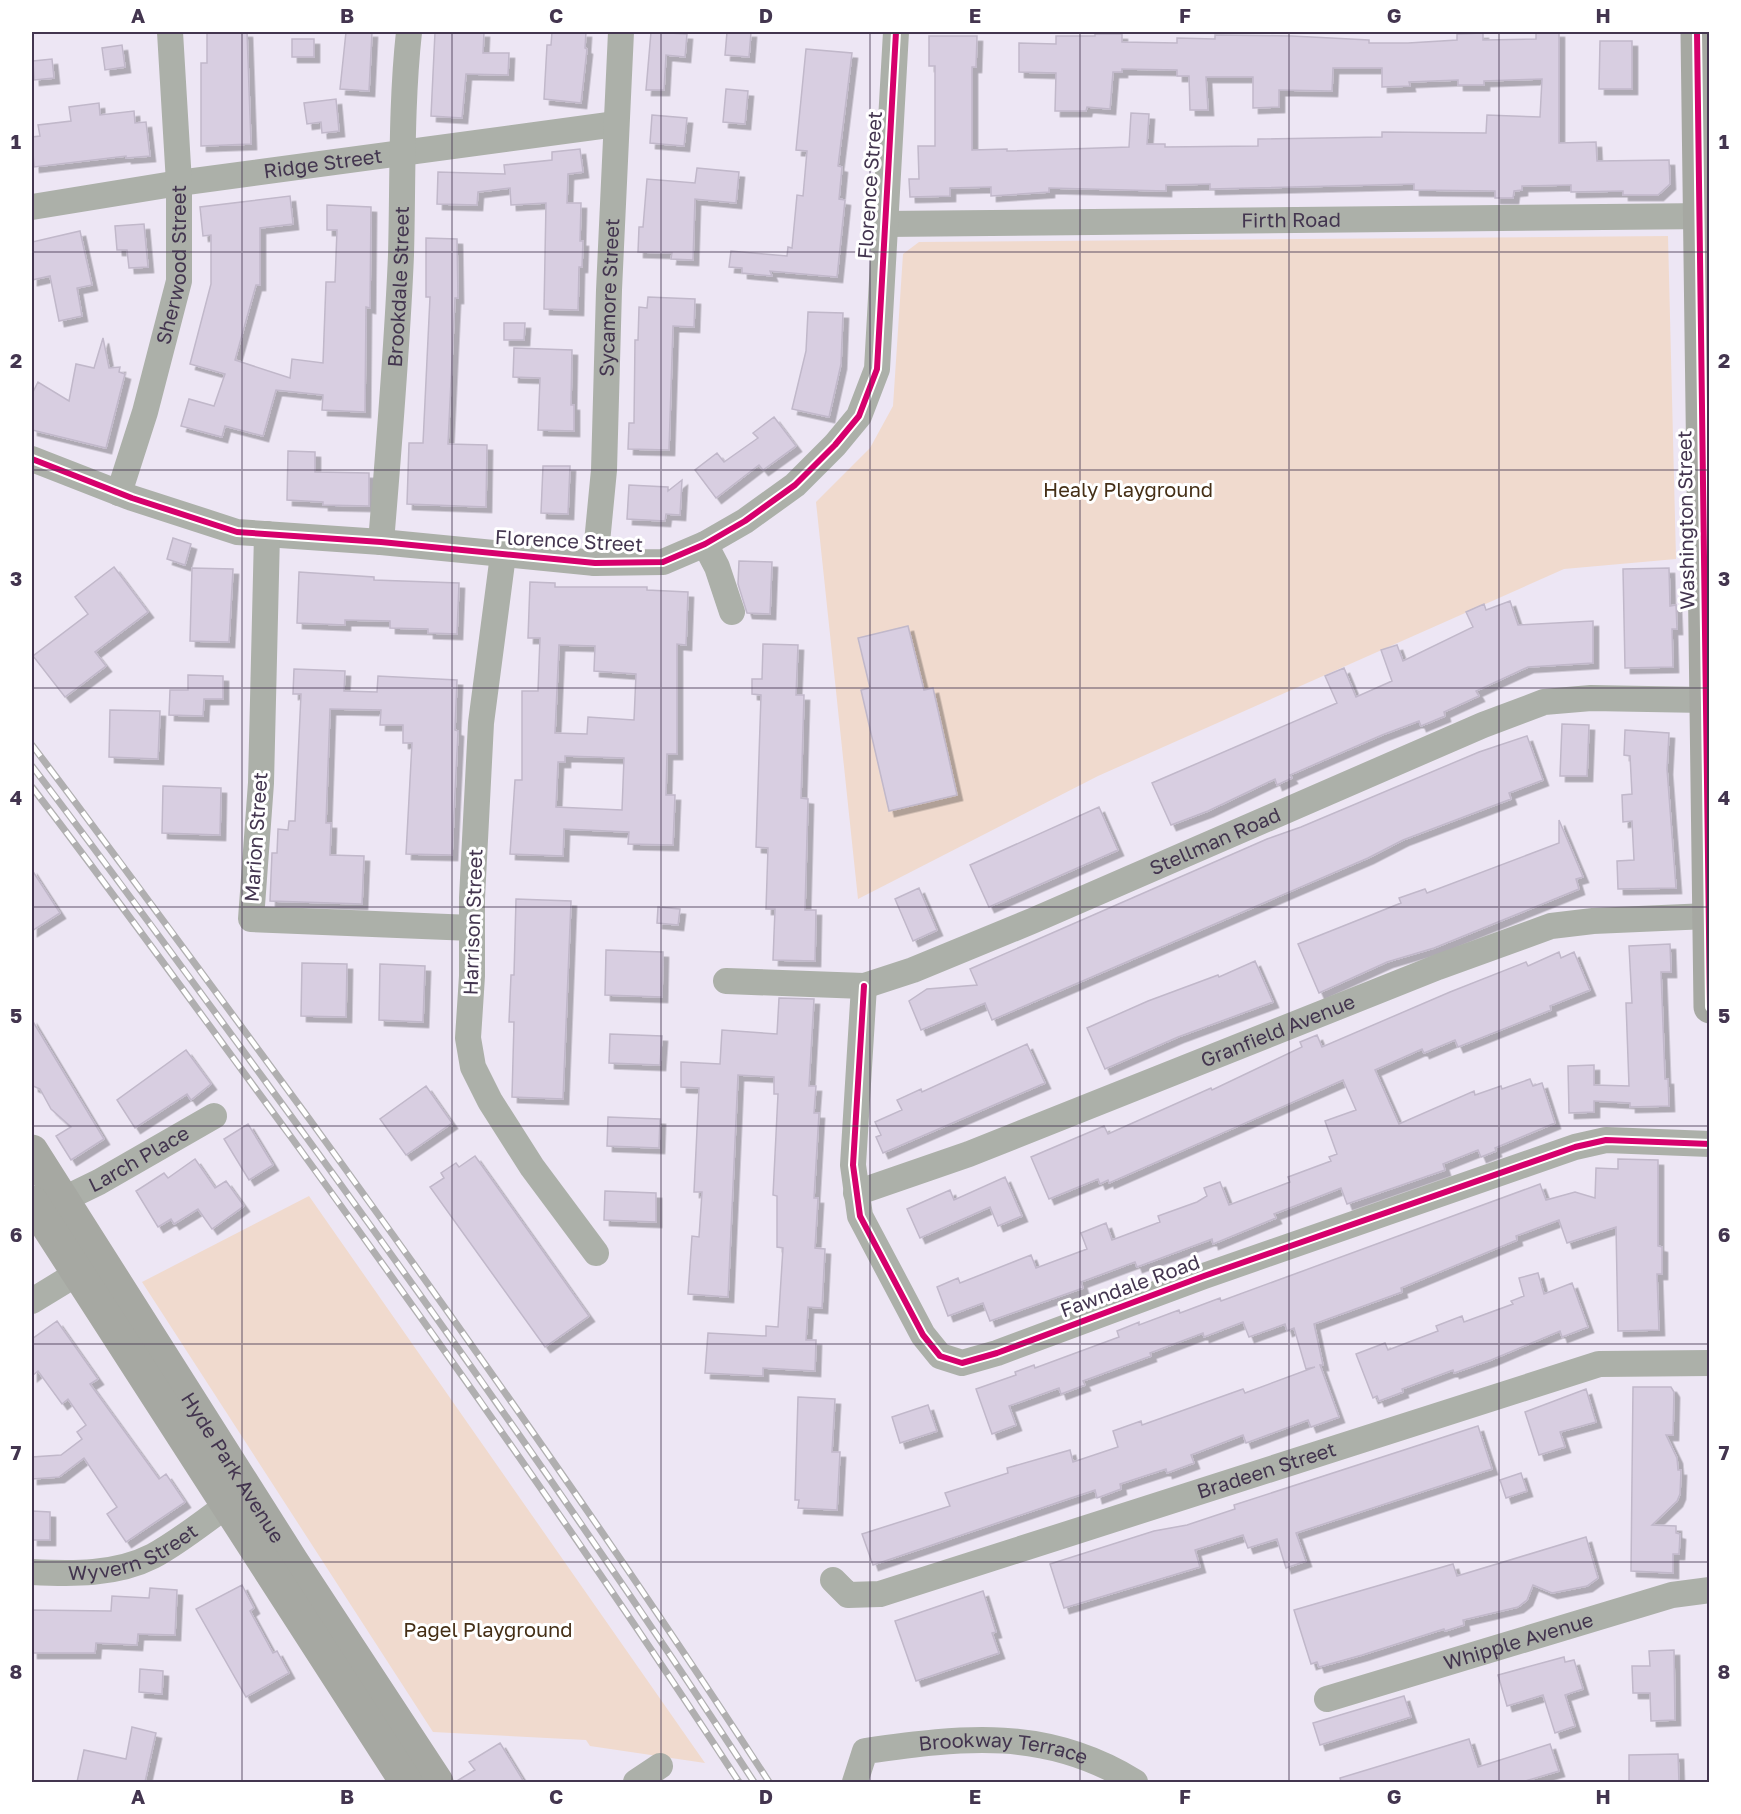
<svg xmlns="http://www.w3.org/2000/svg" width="1741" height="1814" font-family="'Golos Text',sans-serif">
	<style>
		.green { fill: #f0dace }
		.building { fill: #d8cee1; stroke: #c1b8ca; stroke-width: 1.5; fill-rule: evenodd; filter: url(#shadow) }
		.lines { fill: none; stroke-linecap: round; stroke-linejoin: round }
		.street { stroke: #acb0a9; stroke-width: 26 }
		.primary { stroke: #a6a8a2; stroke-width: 33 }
		.rail-casing { stroke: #b0afb0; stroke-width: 7 }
		.rail { stroke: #fff; stroke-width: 4.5; stroke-dasharray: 14; stroke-linecap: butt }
		.cycleway-casing { stroke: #fff; stroke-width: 10 }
		.cycleway { stroke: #d6006c; stroke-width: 6 }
		.grid { fill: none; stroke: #43354f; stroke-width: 1.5; stroke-opacity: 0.55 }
		.labels { text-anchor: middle; stroke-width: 6; stroke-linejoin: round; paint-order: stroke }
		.street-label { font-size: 20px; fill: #43354f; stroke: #fff }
		.park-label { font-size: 20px; fill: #452f16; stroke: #fff }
		.neatline { fill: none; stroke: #43354f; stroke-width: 2 }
		.grid-label { font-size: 20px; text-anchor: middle; font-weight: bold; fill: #43354f }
	</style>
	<defs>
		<filter id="shadow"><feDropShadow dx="5.5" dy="5.5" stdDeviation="0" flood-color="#0004"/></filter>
	</defs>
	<rect width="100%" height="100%" fill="#ede6f4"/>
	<path class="green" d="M1668,236L1676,559L1564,569L1098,776L858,899L816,502L870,448L893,406L903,254L919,242Z
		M309,1196L705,1763L590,1746L586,1740L433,1732L142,1282Z"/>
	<path class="building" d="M207,32H247L251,144L201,146V63H207Z
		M346,32H372L369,91L340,89Z
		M435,32H484L483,53H509L508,75L466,74L462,118L431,116Z
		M552,32H586L585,48L587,49L581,103L544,99L547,45H551Z
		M651,32L687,34L685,57L666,55L664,90H646Z
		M727,32H751L749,57L725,55Z
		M1536,32H1559V143L1596,142L1597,161L1669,160L1670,184L1658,195H1623V191L1571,192V185L1522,186V190L1514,191L1513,198H1495V191L1414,190V184L1210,189V184L1166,185V191L1049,188V192L991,196V187L950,188V196L910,197L909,179H919L918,146H935V66H929V36H977L976,67H972V150L1007,149V151L1129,147L1131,113L1149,114L1147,144H1165V147L1258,146V139L1382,137V132L1486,133L1487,115L1540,117L1542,79L1484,81V85H1458V80L1409,82L1410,86L1382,87V68H1333L1332,91L1279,90V107L1253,108V77H1206L1208,110H1190L1189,76H1177V70L1122,69V72H1113L1110,109L1087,107L1086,111H1055L1056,73L1019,72V43L1056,44V36H1095V34H1122V42L1177,43V38L1215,39V35L1292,36L1369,40V43H1408L1457,40V34L1483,33V40L1536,39Z
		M292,39H314V57H292Z
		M1600,41H1632V89H1599Z
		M122,45L125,67L105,70L102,48Z
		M806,49L852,53L838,166L842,167L839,199L845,200L837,277L770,271L772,276L742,273V268L729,267L731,251L787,256L788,247L792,248L797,195L803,196L807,151L796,150Z
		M52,59L54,78L34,80L33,61Z
		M726,89L748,91L745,124L723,122Z
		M336,99L339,131L322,133L321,122L307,124L304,103Z
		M99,103L100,115L134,111L135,123L146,122L150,156L126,158V156L34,167L32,137L40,136L38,125L71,121L69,107Z
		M652,115L687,118L684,146L650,143Z
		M580,149L583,172L568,174L567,203H581L580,241H583L582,267H579L578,310L544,309L546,203L511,205L510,188L478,192L477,205L437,204L438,172L505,174L504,165L552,160V152Z
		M697,168L739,172L736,203L695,199L693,260L671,259L672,253L638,252L639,227H643L647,179L695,183Z
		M290,196L293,224L260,228V285H256L235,360L290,378L292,359L323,363L326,282H335L337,230H327V205L371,207L370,308L366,307L365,412L322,410L323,395L276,390L263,436L225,426L222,437L181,426L189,399L214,406L225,374L190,364L211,284V235L203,236L200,207Z
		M144,224L148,267L129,268L127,250H117L115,226Z
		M80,231L92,285L77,288L82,316L59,321L50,276L32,280V242Z
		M426,238L457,239L458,298H455L448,444L487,445L486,507L407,504L409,443H423L430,297H426Z
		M648,297L695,299L694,327L673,326L669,450L628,449L629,423H634L635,340H638L639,307L647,308Z
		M808,312L843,313L841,364L829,417L792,409L806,351Z
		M504,323H525L524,340H504Z
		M103,338L109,368L120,367L119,372L125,374L106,448L32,430V394L38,382L69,401L76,364L94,368Z
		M514,348L572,350L571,405H574V431L538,430L540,378L513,377Z
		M774,417L796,446L763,470L759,465L716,498L695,470L717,453L724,462L758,438L753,433Z
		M288,451L315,452V472L369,473V506L323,505V502L287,500Z
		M543,466H570L568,514L541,513Z
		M682,480L680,515L666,514L665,521L627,519L629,485L668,487V491Z
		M173,538L191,544L185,565L167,559Z
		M739,561L772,562L770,614L747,613L738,584Z
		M114,567L148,612L95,652L106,666L65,697L33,656L88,614L75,597Z
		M192,568L233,569L229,642L190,641Z
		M1669,568L1670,606L1676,605L1677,629H1672L1673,667L1625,668L1623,569Z
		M299,572L374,577V580L459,583L457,634L428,633V629L390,628V621L345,620V625L297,623Z
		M530,582L555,583V587H647V590L688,592L686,645L677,644V754H667L666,795H675L673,845L628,844L629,832L564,829L563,856L510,854L515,780H522V691H538L540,638H528ZM559,645L595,646L594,671L636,674L634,720L588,717L587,734L555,733ZM565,756L624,758L622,810L556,807L558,762H565Z
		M1510,601L1518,625L1593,621V663L1528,667L1476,691L1479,696L1444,712L1445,716L1421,726L1419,721L1382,735L1290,775L1292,778L1277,785L1275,779L1208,811L1171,825L1152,783L1337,703L1325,676L1344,668L1356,697L1392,681L1381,650L1397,645L1403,661L1473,627L1466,612L1484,604L1486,610Z
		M908,626L924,690L933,688L957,795L889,811L861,690L870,688L858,638Z
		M763,644L798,645L796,695H804L801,798L808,799L805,910H816L815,961L773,960L775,909H766L768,848L756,847L761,695L752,694V679H762Z
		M294,669L345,671L344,691L377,692L378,676L457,680L455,730L458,731L452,855L406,854L412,743H403V725H380L381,710L330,709L326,823H331L330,855L364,856L362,904L270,901L272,853H277L278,829L288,830L289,821H295L301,694H293Z
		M188,675L223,676V699H204L203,716L169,715L170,690H188Z
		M110,710L160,711L158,759L109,757Z
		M1562,724L1589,725L1587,776H1560Z
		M1625,730L1669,733L1667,769L1676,888L1618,889L1617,861L1634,860L1632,821L1623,822L1622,795L1632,794L1630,756L1624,755Z
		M1527,736L1543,780L1509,793L1511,799L1403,840L1368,858L992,1020L985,1003L921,1030L909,1001L927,989L977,985L970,969L1267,839L1301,827L1479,752Z
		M163,786L221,788L220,835L162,833Z
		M1099,807L1118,850L989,907L970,865Z
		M1559,820L1583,877L1576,879L1579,889L1434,948L1387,962L1319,993L1298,944L1401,903L1399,898L1425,889L1427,893L1559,843Z
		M32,870L60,913L32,931Z
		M919,888L937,930L913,941L895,899Z
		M516,899L571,901L563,1099L512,1097L514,1022H509L511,975H514Z
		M658,907L680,909L678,925L657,923Z
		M1670,944L1671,972H1661L1665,1079H1668L1669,1106L1630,1107V1103L1594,1101V1112L1569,1113L1568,1066L1594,1065V1085L1629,1086L1626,1003H1632L1629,946Z
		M606,950L663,952L662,997L605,995Z
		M1559,952L1561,958L1574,952L1590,990L1550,1006L1551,1010L1458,1047L1455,1040L1424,1053L1422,1049L1375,1070L1399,1124L1474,1091L1475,1095L1501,1086L1502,1089L1530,1079L1533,1086L1542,1083L1555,1123L1495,1148L1496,1151L1481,1157L1478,1150L1443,1164L1445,1170L1347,1204L1341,1188L1274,1214L1276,1218L1213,1244L1212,1239L1137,1267L1135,1262L1081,1282L1083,1288L990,1321L983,1303L948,1316L937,1287L958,1278L960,1283L1031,1255L1036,1268L1087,1249L1081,1233L1106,1223L1112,1240L1160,1222L1158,1216L1197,1202L1207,1196L1204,1188L1220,1182L1229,1205L1290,1182L1288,1177L1331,1161L1329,1157L1337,1154L1325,1121L1356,1110L1343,1080L1109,1183L1108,1180L1100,1184L1098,1179L1049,1199L1031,1157L1104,1126L1108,1134L1211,1088L1212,1090L1302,1047L1300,1042L1317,1035L1322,1047L1450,992L1526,962L1528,966Z
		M1255,961L1273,1002L1178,1037L1105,1069L1087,1028L1148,1001L1218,975L1219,977Z
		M302,963L347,964L346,1017L301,1016Z
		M380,964L425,966L423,1022L379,1020Z
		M779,998L814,999L809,1086H816L814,1113H819L814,1198H818L815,1248L825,1249L822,1308L808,1307L806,1340H816L815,1371L763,1368V1376L705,1373L708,1333L766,1336V1326L778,1327L783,1248L777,1247V1196L773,1195L778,1094H774V1077L738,1075L728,1297L688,1294L692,1236L699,1237L702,1192H694L699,1088L681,1087V1062L720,1064L722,1030L777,1034Z
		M32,1020L104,1139L71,1160L56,1136L71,1127L51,1109L40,1089L33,1086Z
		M610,1034L662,1036L660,1065L609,1063Z
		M1027,1044L1045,1083L883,1153L876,1137L881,1135L875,1122L902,1110L897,1100L921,1089L922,1092Z
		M186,1050L211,1084L191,1100L187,1094L135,1128L117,1100Z
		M426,1086L452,1123L406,1155L380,1119Z
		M608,1117L660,1119L659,1148L607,1146Z
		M248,1124L273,1165L249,1180L224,1139Z
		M475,1156L589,1316L545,1347L430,1187L444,1178L441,1173L456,1163L459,1167Z
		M195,1159L215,1188L226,1181L244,1206L212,1229L198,1209L174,1224L171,1219L158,1227L136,1191L164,1173L168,1178Z
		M1618,1159L1658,1160V1246L1662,1247V1274H1657L1659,1330L1618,1331L1616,1227L1567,1243L1559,1220L1516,1236L1517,1240L1401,1288L1402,1292L1314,1324L1323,1365H1320L1339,1417L1311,1427L1308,1420L1246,1443L1243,1435L1191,1455L1194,1463L1167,1473L1166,1469L1120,1484L1121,1489L1097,1498L1095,1490L1062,1501L873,1565L862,1534L950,1506L945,1493L1008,1473L1007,1468L1070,1450L1073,1462L1118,1447L1113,1431L1141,1421L1142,1425L1243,1389L1245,1393L1315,1367L1306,1369L1294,1328L1287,1331L1285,1324L1249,1337L1243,1322L1204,1337L1203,1333L1150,1353L1151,1356L1083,1381L1085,1385L1061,1394L1059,1388L1009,1406L1016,1425L992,1434L976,1389L1016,1375L1015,1372L1034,1365L1035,1368L1119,1337L1117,1331L1139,1322V1325L1179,1310L1180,1313L1220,1298L1221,1301L1540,1184L1546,1200L1575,1192L1595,1198L1596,1168L1618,1169Z
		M1005,1177L1022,1216L998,1226L990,1207L920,1238L907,1209L950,1190L954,1200Z
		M605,1191L656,1193V1222L604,1220Z
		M1538,1273L1544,1294L1572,1283L1588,1327L1562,1337L1560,1331L1491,1360L1454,1373L1453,1370L1402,1389L1403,1392L1379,1401L1377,1396L1373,1398L1356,1354L1385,1343L1388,1350L1438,1331L1436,1326L1462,1316L1464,1322L1513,1304L1511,1301L1524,1296L1519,1278Z
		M57,1321L98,1379L90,1384L159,1479L166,1474L185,1502L126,1542L107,1514L117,1507L84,1458L59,1477L32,1479V1457L61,1455L82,1439L77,1432L86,1425L68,1399L62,1404L38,1371L32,1376V1339Z
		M1633,1387H1671L1674,1392L1673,1435H1666L1677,1458L1678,1470H1681L1680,1494L1677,1501L1652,1525L1676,1526V1533L1680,1534L1679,1554H1673V1573L1631,1571Z
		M1586,1389L1596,1422L1560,1432L1565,1447L1539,1455L1525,1412Z
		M798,1397L835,1399L832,1452H840L837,1510L798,1508L799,1500H795Z
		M928,1405L937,1431L900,1443L892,1417Z
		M1478,1426L1492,1469L1296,1533L1306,1561L1286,1568L1277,1539L1248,1548L1243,1535L1195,1550L1200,1567L1064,1608L1050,1564L1154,1531L1187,1525L1235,1509L1234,1505Z
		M1521,1473L1527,1491L1506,1498L1500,1480Z
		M32,1511L50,1512V1540H32Z
		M1586,1537L1598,1578L1587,1586L1552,1593L1533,1585L1527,1600L1518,1607L1463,1620L1464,1625L1445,1631L1444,1629L1362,1655L1319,1667L1317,1662L1311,1664L1294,1610L1453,1564L1457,1576Z
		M242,1585L254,1608L250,1611L273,1653L277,1651L289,1673L246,1697L196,1609Z
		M150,1588L177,1590L175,1635L138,1634L137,1645L96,1643L95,1653H32V1610L111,1611L112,1596L149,1598Z
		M983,1591L996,1632L992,1633L999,1653L916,1681L895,1621Z
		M1674,1650L1675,1720L1651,1721L1650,1693H1633L1632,1666H1650L1649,1651Z
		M1564,1657L1565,1662L1574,1660L1583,1689L1565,1695L1575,1726L1555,1733L1543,1695L1507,1706L1498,1675Z
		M140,1669L163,1671L162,1694L139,1692Z
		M1404,1696L1411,1717L1320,1745L1313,1723Z
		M132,1727L156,1733L145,1782H77L84,1750L126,1759Z
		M1469,1739L1478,1767L1550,1744L1559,1771L1522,1782H1341L1340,1778Z
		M500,1743L524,1782H455L475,1770L469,1762Z
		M1678,1754L1679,1782H1629V1755Z"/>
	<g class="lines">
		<g class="street">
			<path id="s1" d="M32,207L179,183L616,124"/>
			<path id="s2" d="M883,224L1710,216"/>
			<path d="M32,459L132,498L237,532L381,542L595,563L663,562L705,544L745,521L795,485L835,445L859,416L877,369L896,32"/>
			<path id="s3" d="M119,493L145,412L179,281V183L170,32"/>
			<path d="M267,534L261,783L251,919L472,928"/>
			<path id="s4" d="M381,542C389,446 397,351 401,255C403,180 401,105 409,32"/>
			<path d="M705,544L717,567L732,612"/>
			<path d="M503,555L481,723L472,898V976L468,1038L473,1067L490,1101L532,1167L596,1253"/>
			<path id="s5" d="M595,563L604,470L609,290L621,32"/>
			<path id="s6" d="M726,981L864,986L913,970L1032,921L1483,725L1544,702L1591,698L1705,700"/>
			<path d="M864,986L853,1165L860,1216L923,1335L940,1356L962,1363L997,1353L1204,1276L1575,1147L1606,1140L1710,1144"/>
			<path id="s7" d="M856,1193L969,1154L1438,967L1551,926L1593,921L1708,916"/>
			<path id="s8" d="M62,1200L99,1182L214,1116"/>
			<path d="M32,1301L78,1273"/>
			<path id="s9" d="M32,1572C72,1574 116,1575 153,1556C179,1542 202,1523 226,1506"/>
			<path id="s10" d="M833,1580L848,1595L880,1594L1599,1364L1710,1363"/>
			<path id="s11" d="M1327,1699L1672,1595L1710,1590"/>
			<path d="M636,1782L660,1766"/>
			<path id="s12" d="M855,1782L865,1751C964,1737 1046,1727 1135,1782"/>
		</g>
		<g class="primary">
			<path d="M1697,32L1710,1007"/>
			<path id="s13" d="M32,1151L292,1561L437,1782"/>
			<path d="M32,1202L406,1782"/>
		</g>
		<defs>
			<path id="rail" d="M32,745C126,869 218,995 310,1120C468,1338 623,1557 769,1782
				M32,766C124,887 214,1011 304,1134C459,1347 611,1562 754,1782
				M32,787C120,902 205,1020 291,1137C445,1349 596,1563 739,1782"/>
		</defs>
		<use href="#rail" class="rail-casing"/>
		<use href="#rail" class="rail"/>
		<defs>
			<path id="cycleway" d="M1697,32L1710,1007
				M32,459L132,498L237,532L381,542L595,563L663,562L705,544L745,521L795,485L835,445L859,416L877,369L896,32
				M864,986L853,1165L860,1216L923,1335L940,1356L962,1363L997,1353L1204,1276L1575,1147L1606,1140L1710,1144"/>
		</defs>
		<use href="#cycleway" class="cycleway-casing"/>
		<use href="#cycleway" class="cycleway"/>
	</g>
	<path class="grid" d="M242,32V1782M452,32V1782M661,32V1782M870,32V1782M1080,32V1782M1289,32V1782M1499,32V1782M32,252H1710M32,470H1710M32,688H1710M32,907H1710M32,1126H1710M32,1344H1710M32,1562H1710"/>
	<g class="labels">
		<g class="street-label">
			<text dy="7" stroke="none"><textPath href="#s1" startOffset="294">Ridge Street</textPath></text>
			<text transform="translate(870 185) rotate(-86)" y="7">Florence Street</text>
			<text dy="7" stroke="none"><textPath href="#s2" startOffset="408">Firth Road</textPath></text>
			<text dy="7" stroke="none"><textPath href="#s3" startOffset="236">Sherwood Street</textPath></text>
			<text dy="7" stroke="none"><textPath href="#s4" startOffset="256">Brookdale Street</textPath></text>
			<text dy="7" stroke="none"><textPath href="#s5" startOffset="266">Sycamore Street</textPath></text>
			<text transform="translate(1686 520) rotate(-91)" y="7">Washington Street</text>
			<text transform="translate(569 541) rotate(3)" y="7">Florence Street</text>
			<text transform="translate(256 837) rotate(-86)" y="7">Marion Street</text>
			<text dy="7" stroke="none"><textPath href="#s6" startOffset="518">Stellman Road</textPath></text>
			<text transform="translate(473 922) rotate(-88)" y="7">Harrison Street</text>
			<text dy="7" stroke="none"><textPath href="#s7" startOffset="452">Granfield Avenue</textPath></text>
			<text dy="7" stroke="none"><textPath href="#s8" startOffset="87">Larch Place</textPath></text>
			<text transform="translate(1130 1286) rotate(-20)" y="7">Fawndale Road</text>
			<text dy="7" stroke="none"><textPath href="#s13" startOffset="375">Hyde Park Avenue</textPath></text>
			<text dy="7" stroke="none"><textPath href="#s10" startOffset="459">Bradeen Street</textPath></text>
			<text dy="7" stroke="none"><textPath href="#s9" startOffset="105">Wyvern Street</textPath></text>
			<text dy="7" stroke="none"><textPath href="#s11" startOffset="200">Whipple Avenue</textPath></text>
			<text dy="7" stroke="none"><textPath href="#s12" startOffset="172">Brookway Terrace</textPath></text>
		</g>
		<g class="park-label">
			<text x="1128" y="497">Healy Playground</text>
			<text x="488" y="1637">Pagel Playground</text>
		</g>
	</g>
	<rect width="1741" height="1814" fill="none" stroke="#ffffff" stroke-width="66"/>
	<rect x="33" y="33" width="1675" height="1748" class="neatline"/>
	<g class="grid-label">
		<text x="138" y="23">A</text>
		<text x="347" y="23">B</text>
		<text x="556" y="23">C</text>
		<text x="766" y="23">D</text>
		<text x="975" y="23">E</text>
		<text x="1185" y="23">F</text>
		<text x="1394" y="23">G</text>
		<text x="1603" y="23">H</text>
		<text x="16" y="149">1</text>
		<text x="1724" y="149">1</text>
		<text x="16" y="368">2</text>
		<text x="1724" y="368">2</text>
		<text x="16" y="586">3</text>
		<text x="1724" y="586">3</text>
		<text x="16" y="805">4</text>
		<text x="1724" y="805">4</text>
		<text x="16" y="1023">5</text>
		<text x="1724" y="1023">5</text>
		<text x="16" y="1242">6</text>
		<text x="1724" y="1242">6</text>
		<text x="16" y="1460">7</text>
		<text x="1724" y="1460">7</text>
		<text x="16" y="1679">8</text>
		<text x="1724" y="1679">8</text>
		<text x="138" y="1804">A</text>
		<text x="347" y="1804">B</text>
		<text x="556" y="1804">C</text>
		<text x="766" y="1804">D</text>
		<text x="975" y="1804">E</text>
		<text x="1185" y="1804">F</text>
		<text x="1394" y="1804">G</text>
		<text x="1603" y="1804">H</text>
	</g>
</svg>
